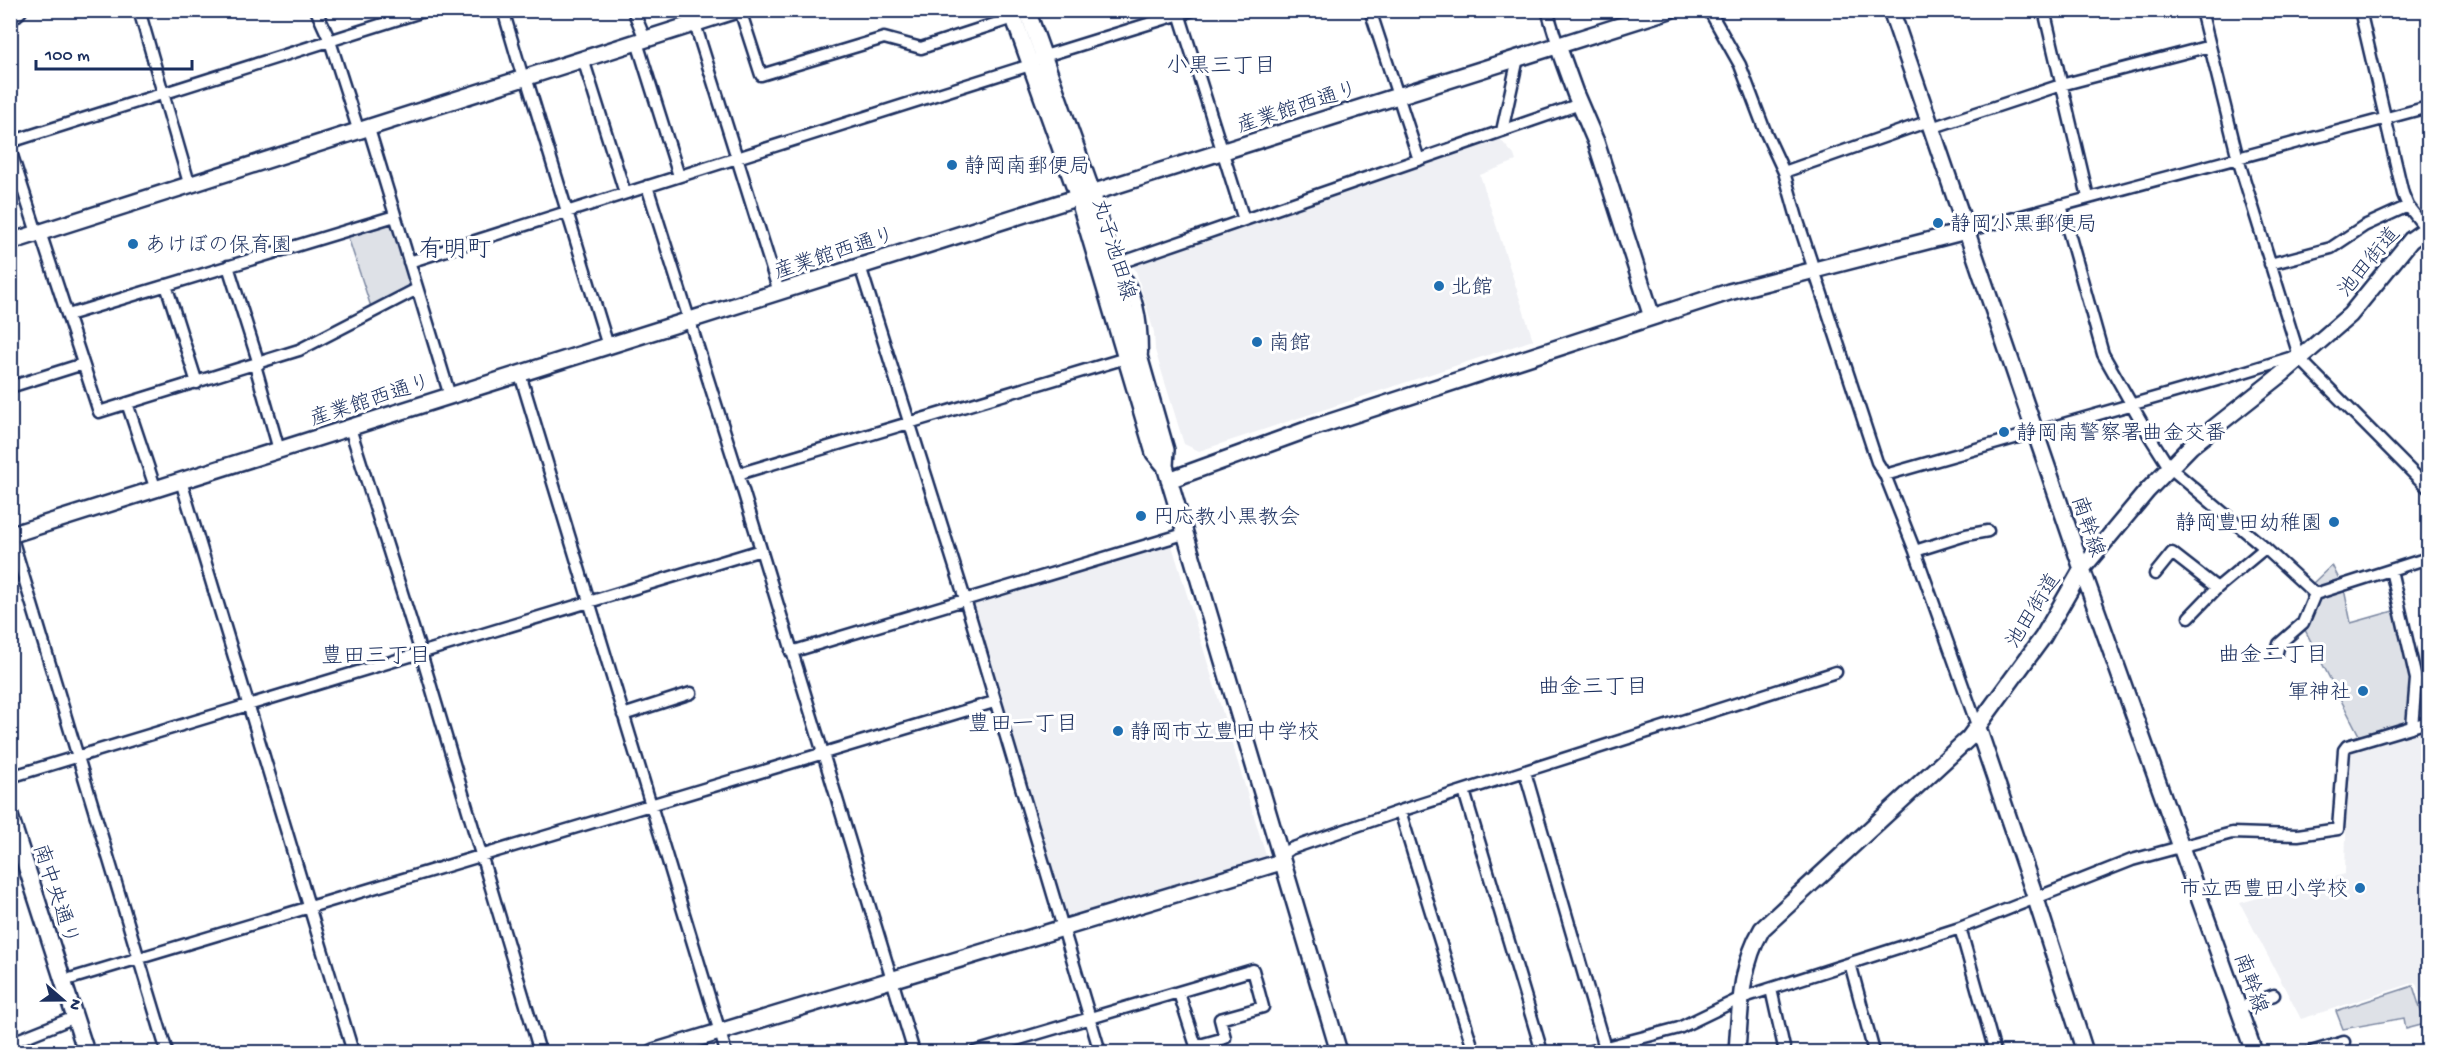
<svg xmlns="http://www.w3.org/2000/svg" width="2439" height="1063" font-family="'Gochi Hand','Klee One',sans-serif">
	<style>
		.built { fill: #eff0f4 }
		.green { fill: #dee1e7; stroke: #7c88a2; stroke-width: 1.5 }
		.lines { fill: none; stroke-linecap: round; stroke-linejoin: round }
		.street-casing { stroke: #1b2f5e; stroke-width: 15 }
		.secondary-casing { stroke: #1b2f5e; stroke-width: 20 }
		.street { stroke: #fff; stroke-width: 10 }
		.secondary { stroke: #fff; stroke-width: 15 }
		.poi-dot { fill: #1f6fb2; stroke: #fff; stroke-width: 2 }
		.labels { text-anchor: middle; stroke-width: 6; stroke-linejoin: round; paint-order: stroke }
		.street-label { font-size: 21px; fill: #1b2f5e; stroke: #fff }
		.poi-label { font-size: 21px; fill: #1b2f5e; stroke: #fff; text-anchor: start }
		.neighbourhood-label { font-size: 22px; fill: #1b2f5e; stroke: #fff }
		.quarter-label { font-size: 24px; fill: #1b2f5e; stroke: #fff }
	</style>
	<rect width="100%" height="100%" fill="#fff"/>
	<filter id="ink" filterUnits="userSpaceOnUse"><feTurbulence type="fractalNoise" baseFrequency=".0167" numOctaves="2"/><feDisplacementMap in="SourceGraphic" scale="12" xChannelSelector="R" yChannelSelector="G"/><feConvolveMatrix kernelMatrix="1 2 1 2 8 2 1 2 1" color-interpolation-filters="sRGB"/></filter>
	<g filter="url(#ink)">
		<path class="built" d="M1499,138L1514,155L1516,161L1480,175L1533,340L1199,451L1184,444L1155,350L1154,332L1136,271L1131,264Z
			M1171,542L1267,859L1064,919L970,603Z
			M2412,732L2428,733V998H2420L2416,982L2301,1019L2240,903L2345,874L2348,751Z"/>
		<path class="green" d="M392,223L411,288L371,307L348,237Z
			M2332,565L2344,589L2351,623L2397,610L2415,679L2409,723L2360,737L2303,626L2321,595L2312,584Z
			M2413,986L2425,1024L2406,1029L2404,1018L2343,1029L2336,1011Z"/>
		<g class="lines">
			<defs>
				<path id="street" d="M139,10L189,183
					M316,10L330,41L359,132
					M503,10L523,78
					M633,10L645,39
					M740,10L761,75L884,38L921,48L1013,18
					M1178,10L1244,220
					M1370,10L1419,160
					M1547,10L1558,46
					M1709,10L1740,65L1765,131L1784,172L1797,218L1877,462L1885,475L1915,551L1978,728
					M2044,10L2088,197
					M2201,10L2238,159L2300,359L2428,488
					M2360,10L2403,194L2408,206L2426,229
					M695,24L779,292
					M637,42L679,176
					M1038,58L1193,10
					M583,59L625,193
					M526,77L608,346
					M1931,128L2061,85L2210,46
					M369,129L450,396
					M1502,131L1518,58
					M10,142L427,10
					M10,149L37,233
					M1784,172L1929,121
					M647,186L738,474L914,1052
					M2061,205L2103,354L2150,437L2169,467L2265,548L2217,588L2189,617
					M1966,231L2428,107
					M40,232L99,412L299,350L417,289
					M409,262L1030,65
					M2270,264L2331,248L2364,226L2408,206
					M228,266L259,364
					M860,266L965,599L1100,1052
					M166,285L197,383
					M68,315L395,216
					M1142,353C1142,322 1138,286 1114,265L1580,104
					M255,365L279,450
					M520,374L726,1052
					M10,387L83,364
					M127,403L156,490
					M350,428L421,653L540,1052
					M738,474L1126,358
					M1885,475L2221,379L2299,355
					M181,481L353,1052
					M11,535L167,1052
					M2265,548L2315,594
					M1915,551L1966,535L1988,531
					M2391,570L2416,679L2412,727
					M2155,574L2172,553L2217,588
					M791,652L1184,534
					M2277,652L2279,644L2303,623L2315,594L2428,558
					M623,715L691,693
					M1525,772L1605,1048
					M10,777L761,550
					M1464,791L1542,1052
					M1400,811L1474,1052
					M1280,856L1290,849L1400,811L1836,672
					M1960,928L1995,1052
					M1850,963L1874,1052
					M63,981L994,702
					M1771,989L1785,1052
					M2239,1008L2274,995
					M10,1043L75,1017
					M975,1052L1253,970L1263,1007L1220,1019L1225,1038L1196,1046L1179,993
					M1587,1052L1679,1028L1741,998L1960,928L2132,860L2232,833L2298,835L2338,829L2344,750L2347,746L2428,722
					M2311,1052L2344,1042"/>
				<path id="secondary" d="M1011,10L1078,197L1154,453L1165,466L1174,496L1339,1052
					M1027,10L1092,192L1166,450L1165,466
					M1891,10L2082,569L2254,1052
					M10,18L19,10
					M1558,46L1575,93L1596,142L1652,317
					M10,242L737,10
					M1169,480L1309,429L1729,292L1966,231
					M10,535L1670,10
					M1978,728L2035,896L2085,1052
					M10,816L86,1052
					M653,1052L1281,862
					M1737,1052C1740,1010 1740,966 1762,929L1969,738L2043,637L2082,569L2147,491L2191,446L2282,374L2350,315L2411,240L2428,228"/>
			</defs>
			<use href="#street" class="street-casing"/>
			<use href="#secondary" class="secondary-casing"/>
			<use href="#street" class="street"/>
			<use href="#secondary" class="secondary"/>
		</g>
	</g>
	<g class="poi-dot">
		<circle cx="952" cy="165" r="6"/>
		<circle cx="1938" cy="223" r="6"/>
		<circle cx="133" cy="244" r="6"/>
		<circle cx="1439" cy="286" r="6"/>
		<circle cx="1257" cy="342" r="6"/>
		<circle cx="2004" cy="432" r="6"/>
		<circle cx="1141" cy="516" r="6"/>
		<circle cx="2334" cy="522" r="6"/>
		<circle cx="2363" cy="691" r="6"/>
		<circle cx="1118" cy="731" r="6"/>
		<circle cx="2360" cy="888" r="6"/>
	</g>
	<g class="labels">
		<g class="street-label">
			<text transform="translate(1297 106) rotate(-18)" y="7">産業館西通り</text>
			<text transform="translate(1115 249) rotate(73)" y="7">丸子池田線</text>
			<text transform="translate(834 252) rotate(-18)" y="7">産業館西通り</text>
			<text transform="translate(2368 261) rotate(-50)" y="7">池田街道</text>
			<text transform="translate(370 399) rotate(-18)" y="7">産業館西通り</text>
			<text transform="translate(2089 526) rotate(71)" y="7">南幹線</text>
			<text transform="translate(2032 610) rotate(-58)" y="7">池田街道</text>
			<text transform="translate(57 894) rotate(72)" y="7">南中央通り</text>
			<text transform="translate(2252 983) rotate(70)" y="7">南幹線</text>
		</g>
		<g class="poi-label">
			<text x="964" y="172">静岡南郵便局</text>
			<text x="1950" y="230">静岡小黒郵便局</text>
			<text x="145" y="251">あけぼの保育園</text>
			<text x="1451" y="293">北館</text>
			<text x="1269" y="349">南館</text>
			<text x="2016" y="439">静岡南警察署曲金交番</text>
			<text x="1153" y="523">円応教小黒教会</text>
			<text x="2322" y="529" text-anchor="end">静岡豊田幼稚園</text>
			<text x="2351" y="698" text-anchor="end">軍神社</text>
			<text x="1130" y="738">静岡市立豊田中学校</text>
			<text x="2348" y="895" text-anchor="end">市立西豊田小学校</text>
		</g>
		<g class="neighbourhood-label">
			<text x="1221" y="72">小黒三丁目</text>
			<text x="2273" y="661">曲金二丁目</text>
			<text x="376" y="662">豊田三丁目</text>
			<text x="1593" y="693">曲金三丁目</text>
			<text x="1023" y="730">豊田一丁目</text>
		</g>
		<g class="quarter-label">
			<text x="455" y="256">有明町</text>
		</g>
	</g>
	<rect width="2439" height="1063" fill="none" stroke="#fff" stroke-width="36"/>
	<rect x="18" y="18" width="2403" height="1027" fill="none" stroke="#1b2f5e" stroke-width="2" filter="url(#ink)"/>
	<g transform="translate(63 1000) rotate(110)" stroke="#ffffff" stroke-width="4.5" paint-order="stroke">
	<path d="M0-4.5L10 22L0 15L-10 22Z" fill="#1b2f5e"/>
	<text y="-9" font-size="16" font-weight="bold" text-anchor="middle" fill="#1b2f5e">N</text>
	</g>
	<path d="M36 60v9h156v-9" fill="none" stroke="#1b2f5e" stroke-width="3"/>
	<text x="45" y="60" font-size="18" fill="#1b2f5e" stroke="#ffffff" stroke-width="4.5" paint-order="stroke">100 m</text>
</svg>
